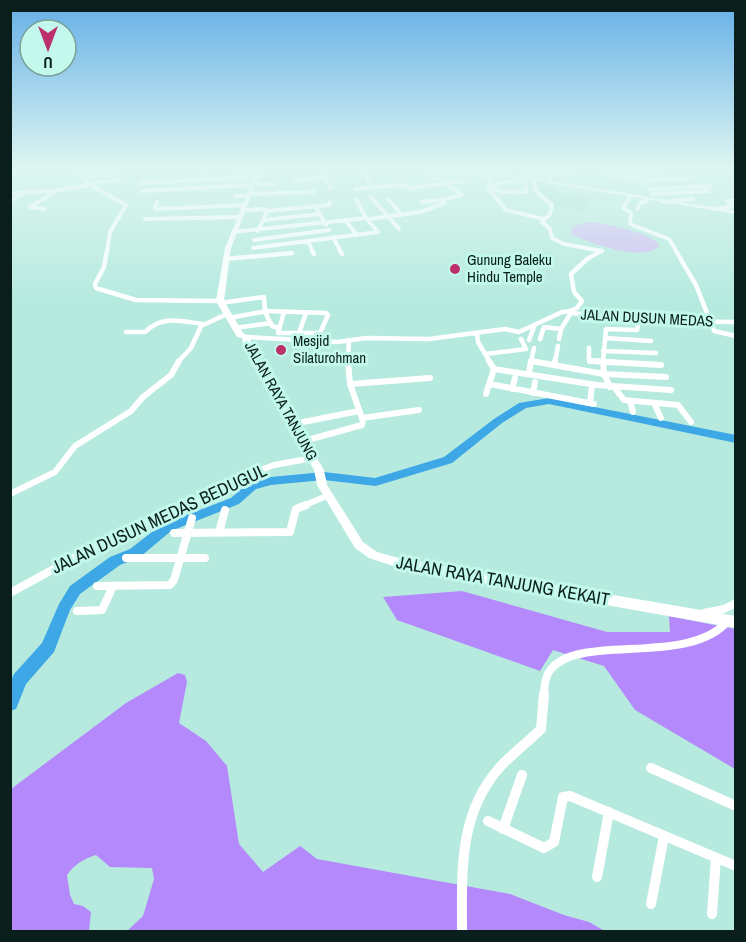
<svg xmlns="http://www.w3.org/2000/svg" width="746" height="942" font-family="'Archivo Narrow',sans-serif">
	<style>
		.built { fill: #a3e0d2 }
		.green { fill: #cfbdf3 }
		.forest { fill: #b489fc }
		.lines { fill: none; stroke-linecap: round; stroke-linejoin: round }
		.river { fill: #3ea7e6; fill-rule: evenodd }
		.street-far4 { stroke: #fff; stroke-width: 4 }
		.street-far3 { stroke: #fff; stroke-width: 4.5 }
		.street-far2 { stroke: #fff; stroke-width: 6 }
		.street-far1 { stroke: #fff; stroke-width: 8 }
		.street { stroke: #fff; stroke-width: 10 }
		.secondary { fill: #fff; fill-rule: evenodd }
		.primary { fill: #fff; fill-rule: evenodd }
		.poi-dot { fill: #bb306b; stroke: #c3f8ec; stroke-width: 2 }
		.labels { text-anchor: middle; stroke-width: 6; stroke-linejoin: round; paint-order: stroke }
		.far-poi-label { font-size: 15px; fill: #0a1f1b; stroke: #c3f8ec; text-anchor: start }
		.far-street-label { font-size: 15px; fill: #0a1f1b; stroke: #c3f8ec }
		.street-label { font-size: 18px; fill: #0a1f1b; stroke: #c3f8ec }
	</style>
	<rect width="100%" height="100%" fill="#b6eadf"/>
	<path class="built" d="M535,181L553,184L556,191L594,197V199H591L583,211L552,206L536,191Z"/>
	<path class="green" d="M588,222C602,222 652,233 659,245C649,264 586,242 571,234L572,227Z"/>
	<path class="forest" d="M462,591L607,632H670L669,616L735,629V769L635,710L604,666L553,650L540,671L397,620L383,597Z
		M178,673L185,675L187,682L179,723L206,741L227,766L239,844L263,872L300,846L317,859L510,894L564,915L589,922L605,931H127L143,916L154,879L152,868L110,867L96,855C83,859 75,864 67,875L70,895L74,904L83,906L91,912L89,931L11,932V789L126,703Z"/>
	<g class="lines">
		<path class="river" d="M730,168H736V171Z
			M549,398L736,435V443L549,404L526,408L502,423L452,463L379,485L375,486L324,480L271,485L256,489L239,504L171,531L140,557L120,565L80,594L70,610L54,652L26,684L16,709L10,711V682L14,674L42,643L59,604L70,586L110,557L130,549L161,525L231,498L248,483L271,477L324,472L375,478L444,457L494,419L519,403Z"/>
		<path class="street-far4" d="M75,168L87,183L126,205L110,232L107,252
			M136,168H159
			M237,168V172H258
			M320,168L330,188
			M363,168L371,187
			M494,168V175
			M535,168L541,176L550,177L551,182
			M634,168L645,184
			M634,168L665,169
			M536,170L571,171
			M205,171L208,168
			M608,172L639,173
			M521,173H539
			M489,175L488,179L493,183L488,188L506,210L544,219
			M82,177L113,174
			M611,177L644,179
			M534,180L536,191L552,205L550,214L542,222L550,229L552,238L564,244L602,251L600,252
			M644,180L688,179
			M294,181L324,177
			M523,181L499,183L494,188L500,192H526L525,178
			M91,183L119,180
			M140,183L256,177
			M254,184H275
			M355,189L402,185L411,188L463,181
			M649,189L711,186
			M142,191L253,185
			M10,193L52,191L91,185
			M249,194L314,192
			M652,194L709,191L703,186
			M235,196H248
			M631,196L623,208L631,213L630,224L669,239L677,252
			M371,197L399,229
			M388,199L402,215
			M736,200L727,201L736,206
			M10,201L27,191
			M157,202L155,208L157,209L245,205
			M422,202L440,200
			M663,202L693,199
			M315,206L326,225
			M45,209L30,207L56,191
			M637,209L641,202H646L647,199
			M715,209L736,206
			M243,210L265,209L267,211L258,231
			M267,211L329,205L330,202
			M145,219L239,217
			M369,219L420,212L445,203L440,200L462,195L440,179L432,177L429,168
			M264,220L319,214
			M345,220L357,235
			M233,232L366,218
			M333,237L341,252
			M254,240L329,230
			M308,241L313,252
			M253,248L378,232L366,218L356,199"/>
		<path class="street-far3" d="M107,251L104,267L95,284L96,288L136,300L220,301
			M312,251L314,254
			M340,251L342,254
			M601,251L587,259L571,274L574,292L582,301L577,308L569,311H572L570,313L650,321L736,322
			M676,251L696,285L714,331L736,336
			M225,259L292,253
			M220,303L264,297L265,312L272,326L278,328
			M229,318L267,311L326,313L328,315L320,333H278L284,312
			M235,328L271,323
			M126,332H145C162,315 180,321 203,324
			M299,333L306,313
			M477,334L478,342L490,362
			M246,337L338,342L366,338L429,339L505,329L519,332L562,312L572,311
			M605,338L651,341
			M540,339L544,327L561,329
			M559,339L561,329L571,313
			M529,340L534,327
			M589,348V360L611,362
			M603,351L656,353
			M486,354L526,349L521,339
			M531,361L537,362
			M178,362L191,348L201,326L227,314
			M348,362L349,340
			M531,362L534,348
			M555,362L558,346
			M603,362L606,329L637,330L639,320"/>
		<path class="street-far2" d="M348,361L350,384
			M531,361L604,374L603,361
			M590,361L661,365
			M554,365L555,361
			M494,369L597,385L671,390
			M529,373L531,361
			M490,384L594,404
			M610,387L604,374L666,377
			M614,387L624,400L678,405L691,422
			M512,389L515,378
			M533,393L535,382
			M486,394L494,369L489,361
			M630,401L633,412
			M590,403L592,385
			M654,403L661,418
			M362,418L419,410
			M293,424L359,411
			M304,441L362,425L363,421L350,384L430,378
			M10,494L55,472L75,446L131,411L143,397L171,375L179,361
			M181,506L219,493L250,474L274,465L313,458
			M303,506L329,495"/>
		<path class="street-far1" d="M174,533L290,532L296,509L306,505
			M219,533L225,510
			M126,558H205
			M97,586L170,585L174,580L192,518
			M10,593L92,548L185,505
			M77,611L102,610L113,586
			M704,613L724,609L736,603
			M544,695C544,686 545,676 551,669C580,634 681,665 724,625L720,620"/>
		<path class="street" d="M651,768L736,806
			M488,821L544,848L554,842L563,797L570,796L736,866
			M503,829L522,775
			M597,877L609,812
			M651,904L664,836
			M712,914L716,858
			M462,932C462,872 458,814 500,767C513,753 528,742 541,729L544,694"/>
		<path class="secondary" d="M415,168H427L525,177L736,211V214L525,179Z"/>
		<path class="primary" d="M258,168H262L231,248L224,301L243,333L250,337L252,348L324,470L327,485L363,542L377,552L402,559L736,616V628L402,569L369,558L355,548L317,485L314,470L244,348L242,338L237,337L216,301L225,248Z"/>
	</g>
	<linearGradient id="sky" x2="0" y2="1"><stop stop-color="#64afe7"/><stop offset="0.56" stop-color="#def6f1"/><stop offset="1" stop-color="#def6f1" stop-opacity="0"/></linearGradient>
	<rect width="746" height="300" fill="url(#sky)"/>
	<g class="poi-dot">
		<circle cx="455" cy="269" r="6"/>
		<circle cx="281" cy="350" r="6"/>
	</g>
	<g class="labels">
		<g class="far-poi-label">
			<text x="467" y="265">Gunung Baleku<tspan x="467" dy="17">Hindu Temple</tspan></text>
			<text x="293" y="346">Mesjid<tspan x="293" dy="17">Silaturohman</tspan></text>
		</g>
		<g class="far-street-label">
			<text transform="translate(647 318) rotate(3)" y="5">JALAN DUSUN MEDAS</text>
			<text transform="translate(281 401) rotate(61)" y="5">JALAN RAYA TANJUNG</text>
		</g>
		<g class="street-label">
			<text transform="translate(159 519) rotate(-25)" y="6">JALAN DUSUN MEDAS BEDUGUL</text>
			<text transform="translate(503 581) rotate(10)" y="6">JALAN RAYA TANJUNG KEKAIT</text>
		</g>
	</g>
	<rect width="746" height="942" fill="none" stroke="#0a1f1b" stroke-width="24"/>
	<g transform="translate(48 48) rotate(180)"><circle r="28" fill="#c3f8ec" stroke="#79a198" stroke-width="1.5"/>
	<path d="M0-4.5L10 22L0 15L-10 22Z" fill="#bb306b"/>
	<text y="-9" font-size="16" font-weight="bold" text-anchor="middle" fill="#0a1f1b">U</text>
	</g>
</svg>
